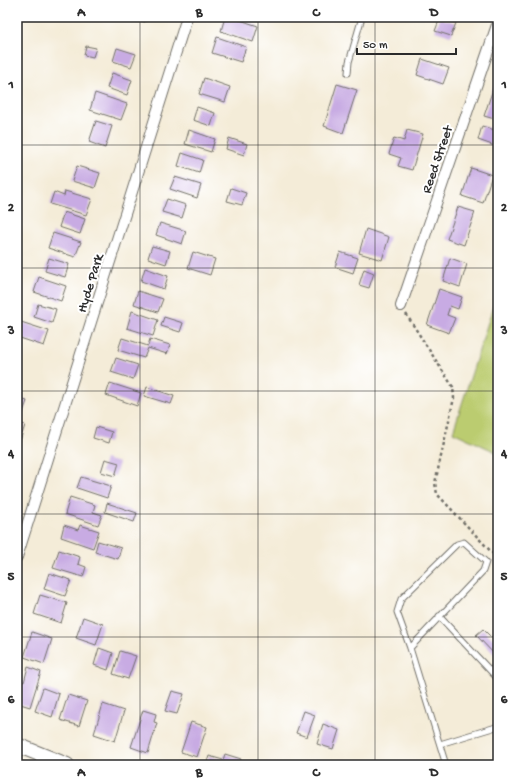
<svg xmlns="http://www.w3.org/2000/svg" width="515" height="782" font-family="'Gochi Hand',sans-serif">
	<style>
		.green { fill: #bbcc6f; stroke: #737c4d }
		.building { fill: #c8abe3 }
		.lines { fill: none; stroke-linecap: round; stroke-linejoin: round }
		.service-casing { stroke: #716f68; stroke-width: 7 }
		.minor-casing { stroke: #716f68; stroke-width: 12 }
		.secondary-casing { stroke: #716f68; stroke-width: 16 }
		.path { stroke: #716f68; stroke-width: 2.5; stroke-dasharray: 3 3; stroke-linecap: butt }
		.service { stroke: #fff; stroke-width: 5 }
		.minor { stroke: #fff; stroke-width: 10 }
		.secondary { stroke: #fff; stroke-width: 14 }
		.grid { fill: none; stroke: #2b2b2b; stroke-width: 1; stroke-opacity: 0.55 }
		.labels { text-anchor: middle; stroke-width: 4; stroke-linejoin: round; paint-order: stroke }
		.street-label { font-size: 14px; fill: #2b2b2b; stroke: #fff }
		.neatline { fill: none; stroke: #2b2b2b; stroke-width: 1.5 }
		.grid-label { font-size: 13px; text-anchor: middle; font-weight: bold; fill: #2b2b2b }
	</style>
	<rect width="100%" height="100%" fill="#fff"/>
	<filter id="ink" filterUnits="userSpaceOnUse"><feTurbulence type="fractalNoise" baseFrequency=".025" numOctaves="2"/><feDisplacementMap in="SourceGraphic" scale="8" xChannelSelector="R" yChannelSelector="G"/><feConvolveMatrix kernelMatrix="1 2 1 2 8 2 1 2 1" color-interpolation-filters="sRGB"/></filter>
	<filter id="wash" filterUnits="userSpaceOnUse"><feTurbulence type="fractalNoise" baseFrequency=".012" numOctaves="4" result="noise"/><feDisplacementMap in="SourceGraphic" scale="16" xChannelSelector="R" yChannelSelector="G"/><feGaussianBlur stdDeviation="0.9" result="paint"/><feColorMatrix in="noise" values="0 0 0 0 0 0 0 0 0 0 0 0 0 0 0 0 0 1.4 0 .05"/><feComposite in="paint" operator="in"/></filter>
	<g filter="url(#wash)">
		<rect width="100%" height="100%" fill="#f4ecd8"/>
		<path class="green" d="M498,291V453L453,432Z"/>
		<g id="blocks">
			<path class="building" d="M129,17H146L145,22Z
				M225,17H231L258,26L253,42L221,31Z
				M440,18L456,23L451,36L435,31Z
				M217,37L246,47L241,62L212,53Z
				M86,46L96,48L93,57L84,55Z
				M117,48L136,54L131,67L113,61Z
				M422,59L449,68L443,84L417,75Z
				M112,73L132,80L127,95L107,88Z
				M204,78L230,87L225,102L199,94Z
				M337,84L357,90L343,133L324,126Z
				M494,86L498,87V120L484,116Z
				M95,93L127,104L121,120L90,110Z
				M197,107L215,113L211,126L193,120Z
				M96,121L112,126L105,148L89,142Z
				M482,126L498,131V147L478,140Z
				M189,130L215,139L211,152L185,144Z
				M407,130L423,134L412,170L398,166L401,158L389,154L394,138L404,141Z
				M229,138L247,144L244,155L226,149Z
				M182,153L203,160L199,173L178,166Z
				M77,166L100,173L95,188L72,181Z
				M471,168L492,175L483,203L462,196Z
				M175,177L201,185L197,198L170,189Z
				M231,188L246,193L242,205L227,201Z
				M65,191L92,199L86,215L50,204L54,192L64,196Z
				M167,199L186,205L182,218L162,212Z
				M458,207L475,212L464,245L447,239Z
				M64,212L85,219L80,234L59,227Z
				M160,223L186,231L182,244L156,235Z
				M366,229L389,237L382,260L359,253Z
				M53,233L81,242L75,257L48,248Z
				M152,246L170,251L166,264L148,258Z
				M193,252L215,259L210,275L188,268Z
				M340,252L358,258L353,273L335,267Z
				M49,258L69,264L65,277L45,271Z
				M450,258L467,264L460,287L443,281Z
				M145,268L168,276L164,289L141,281Z
				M364,269L374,273L369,288L359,285Z
				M39,277L66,286L61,301L34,292Z
				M439,289L462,297L458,309L450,306L447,315L455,318L449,333L427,325Z
				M138,291L163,299L158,312L134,304Z
				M38,304L56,309L52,323L34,317Z
				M132,311L158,320L153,336L127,328Z
				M164,317L183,323L180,332L161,326Z
				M21,322L49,331L44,346L17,337Z
				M122,338L148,346L150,339L170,345L167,354L148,348L144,358L118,350Z
				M116,358L138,365L133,379L111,372Z
				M110,383L141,393L137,406L106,395Z
				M147,387L174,396L171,404L144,396Z
				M17,398L27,401L22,415L17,413Z
				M17,422L25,425L20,441L17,440Z
				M96,427L112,432L109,443L93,438Z
				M105,459L119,463L115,476L101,472Z
				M81,477L111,486L107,498L77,488Z
				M70,497L95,505L93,512L102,515L98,525L65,514Z
				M107,503L137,513L134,522L105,512Z
				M64,525L78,530L80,525L99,531L93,548L61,537Z
				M98,541L121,548L118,559L95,552Z
				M59,550L80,557L78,564L86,567L83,577L53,568Z
				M49,573L71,580L65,596L44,589Z
				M40,595L67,603L61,623L34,614Z
				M83,617L103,624L96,645L76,638Z
				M483,629L494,640L498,636V658L476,635Z
				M32,632L52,639L44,664L24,657Z
				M99,648L113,653L108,670L94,665Z
				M120,651L136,656L128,679L113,674Z
				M28,667L41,672L30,707L17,703L18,680L24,682Z
				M43,688L59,694L52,717L35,711Z
				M172,691L184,694L177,714L165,711Z
				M68,695L87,701L79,726L60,720Z
				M103,704L124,711L115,741L94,734Z
				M143,710L156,714L154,722L157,723L148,753L131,747Z
				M304,711L315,715L307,737L296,733Z
				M191,722L207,727L197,757L181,752Z
				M323,724L339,730L333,749L317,744Z
				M225,754L241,759L239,765H206L209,756L223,760Z"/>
		</g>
	</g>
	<g filter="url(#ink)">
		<use href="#blocks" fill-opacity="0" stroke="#716f68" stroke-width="1"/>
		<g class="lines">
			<defs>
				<path id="service" d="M348,73L349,62L362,17
					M439,616L498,679
					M410,648L483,571L486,562L464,542L457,544L401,599L397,612L410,648L446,765
					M440,744L496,727L498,728"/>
				<path id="minor" d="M401,306L498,22
					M17,557L187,17"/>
				<path id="secondary" d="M17,745L67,765"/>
			</defs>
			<use href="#service" class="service-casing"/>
			<use href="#minor" class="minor-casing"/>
			<use href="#secondary" class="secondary-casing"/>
			<path class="path" d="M406,314L453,387L454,398L435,483L437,494L498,559"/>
			<use href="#service" class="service"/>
			<use href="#minor" class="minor"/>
			<use href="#secondary" class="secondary"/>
		</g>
	</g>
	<path class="grid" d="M140,17V765M258,17V765M375,17V765M17,145H498M17,268H498M17,391H498M17,514H498M17,637H498"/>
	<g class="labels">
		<g class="street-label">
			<text transform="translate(436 159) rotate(-71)" y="5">Reed Street</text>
			<text transform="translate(89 283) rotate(-73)" y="5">Hyde Park</text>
		</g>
	</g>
	<rect width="515" height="782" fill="none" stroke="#fff" stroke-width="44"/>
	<path d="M357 48v6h99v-6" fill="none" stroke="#2b2b2b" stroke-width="2"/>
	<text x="363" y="48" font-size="12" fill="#2b2b2b" stroke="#ffffff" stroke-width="3" paint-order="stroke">50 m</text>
	<rect x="22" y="22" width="471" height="738" class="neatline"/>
	<g class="grid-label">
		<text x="81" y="16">A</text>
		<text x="199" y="16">B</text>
		<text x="316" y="16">C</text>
		<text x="434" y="16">D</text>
		<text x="11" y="88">1</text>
		<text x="504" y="88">1</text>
		<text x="11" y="211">2</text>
		<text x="504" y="211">2</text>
		<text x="11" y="334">3</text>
		<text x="504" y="334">3</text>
		<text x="11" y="457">4</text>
		<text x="504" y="457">4</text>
		<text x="11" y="580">5</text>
		<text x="504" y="580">5</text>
		<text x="11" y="703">6</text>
		<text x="504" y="703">6</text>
		<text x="81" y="776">A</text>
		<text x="199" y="776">B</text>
		<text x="316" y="776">C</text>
		<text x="434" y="776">D</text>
	</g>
</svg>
